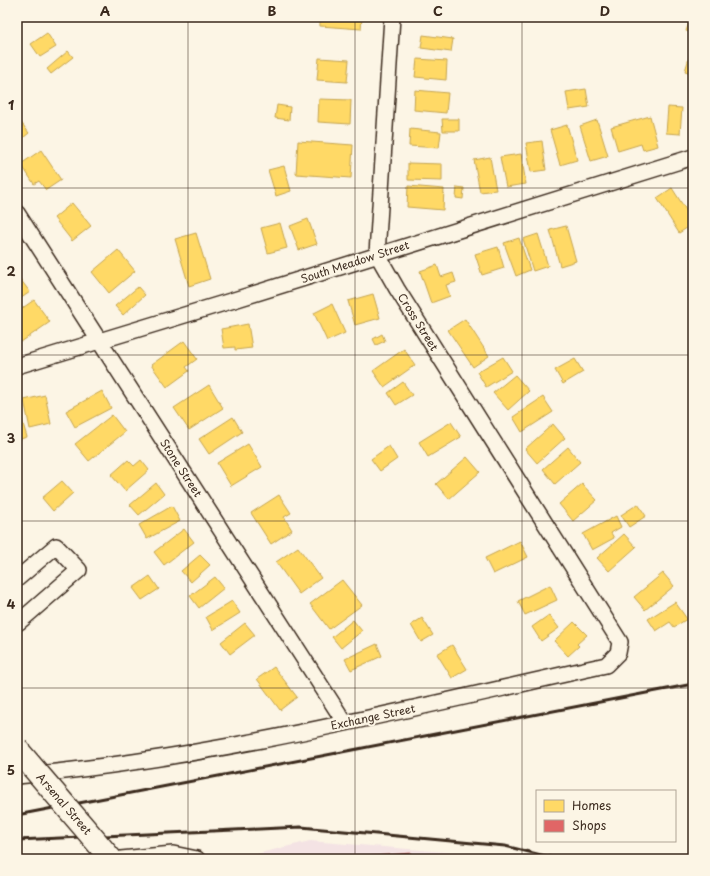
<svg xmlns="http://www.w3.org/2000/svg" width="710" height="876" font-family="'Playpen Sans',sans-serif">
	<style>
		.built { fill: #f4e3e4 }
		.homes { fill: #ffd966; stroke: #c4a450 }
		.shops { fill: #e06666; stroke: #ae5450 }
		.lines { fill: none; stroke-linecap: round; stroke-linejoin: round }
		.minor-casing { stroke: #3b2a1e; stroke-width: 18 }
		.minor { stroke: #fcf5e5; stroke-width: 15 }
		.rail { stroke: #3b2a1e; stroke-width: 3 }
		.highway-bridge-casing { stroke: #3b2a1e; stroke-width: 25; stroke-linecap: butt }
		.highway-bridge { stroke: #fcf5e5; stroke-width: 22 }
		.grid { fill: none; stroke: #3b2a1e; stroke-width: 1; stroke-opacity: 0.55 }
		.labels { text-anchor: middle; stroke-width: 4; stroke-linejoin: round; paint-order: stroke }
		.street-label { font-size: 11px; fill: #3b2a1e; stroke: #fcf5e5 }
		.neatline { fill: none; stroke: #3b2a1e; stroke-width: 1.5 }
		.grid-label { font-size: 13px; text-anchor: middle; font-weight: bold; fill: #3b2a1e }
	</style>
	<rect width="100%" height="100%" fill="#fcf5e5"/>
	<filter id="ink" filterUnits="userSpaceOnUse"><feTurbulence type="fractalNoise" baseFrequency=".025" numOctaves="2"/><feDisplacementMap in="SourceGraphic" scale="8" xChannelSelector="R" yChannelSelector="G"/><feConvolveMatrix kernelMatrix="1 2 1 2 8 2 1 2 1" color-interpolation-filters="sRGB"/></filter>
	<g filter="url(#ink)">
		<path class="built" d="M310,841L470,854L474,859H236Z"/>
		<path class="homes" d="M320,17H362L361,29L320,26Z
			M691,17H693V33L686,31Z
			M47,33L56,47L40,57L31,44Z
			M423,35L453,39L451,52L421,48Z
			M68,51L73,57L51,74L47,69Z
			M693,56V74L685,71L689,58Z
			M319,58L349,60L347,82L317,80Z
			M417,59L447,61L446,80L415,77Z
			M586,89L589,107L569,110L566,92Z
			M415,90L448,93L446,113L414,110Z
			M693,98V111L689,100Z
			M319,99L351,100L350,124L318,122Z
			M277,105L290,107L289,120L275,118Z
			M668,107L682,108L680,134L666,133Z
			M650,116L658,146L643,150L641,144L618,151L611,127Z
			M442,119H459V131H443Z
			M597,120L608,156L591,161L580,126Z
			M20,121L29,133L17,143V124Z
			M567,125L577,160L560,165L550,130Z
			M410,129L441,132L439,148L409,146Z
			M298,141L353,145L351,178L296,174Z
			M542,141L546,170L531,172L526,143Z
			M41,150L61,180L46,190L39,181L34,184L21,164Z
			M521,154L526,184L506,187L500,157Z
			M490,157L496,190L480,192L474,160Z
			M408,163L442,164V181L408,180Z
			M284,166L291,191L276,196L268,170Z
			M408,186L444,189L443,210L407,207Z
			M693,186V199L689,187Z
			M457,187L464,188L463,199L456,198Z
			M672,188L693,221V224L679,233L657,198Z
			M72,203L91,226L72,241L54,218Z
			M308,219L317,244L299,250L290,226Z
			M280,223L287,248L268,253L261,228Z
			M566,226L576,261L560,266L550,230Z
			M196,233L210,279L189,286L175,239Z
			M538,234L548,266L533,271L523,239Z
			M519,238L530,270L516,276L504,243Z
			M498,247L504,268L482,275L475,254Z
			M118,250L135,271L109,293L92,272Z
			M437,265L441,277L453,273L456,282L446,285L450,296L431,303L420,271Z
			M17,275L30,292L17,301Z
			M138,287L145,295L123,315L115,306Z
			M373,294L380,318L355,325L348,301Z
			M34,300L50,322L21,342L17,337V312Z
			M332,304L345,333L327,341L314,313Z
			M465,319L489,356L473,367L448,330Z
			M248,324L252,348L235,350V347L224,348L221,329Z
			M382,334L385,341L376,345L373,339Z
			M184,341L197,359L186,367L189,371L167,387L151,365Z
			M404,349L415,365L384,387L373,371Z
			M503,357L512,371L486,387L477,372Z
			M575,359L583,372L563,384L555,370Z
			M515,375L529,391L508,410L493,393Z
			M403,382L412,395L396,405L388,393Z
			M209,385L223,408L189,430L174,408Z
			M102,391L111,408L75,427L66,411Z
			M45,395L51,424L30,429L24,400Z
			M543,397L553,412L522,432L513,417Z
			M17,404L27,437L17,440Z
			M112,415L125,432L89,461L75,444Z
			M233,417L242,432L209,454L199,439Z
			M451,422L461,437L428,457L419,442Z
			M553,424L565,438L537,463L525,449Z
			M248,444L262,467L231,486L217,463Z
			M389,446L397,459L380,471L371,459Z
			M568,447L580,462L555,484L543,469Z
			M467,457L480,472L449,499L436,484Z
			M128,460L134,466L141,460L149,470L125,491L111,475Z
			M62,481L73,493L53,511L42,498Z
			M156,483L164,494L139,515L130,505Z
			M582,484L597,500L573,521L559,504Z
			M279,495L291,513L284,517L292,530L271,544L251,513Z
			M638,504L646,516L629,527L621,515Z
			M172,506L180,521L147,539L139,525Z
			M616,516L621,527L611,533L614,538L592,550L583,534Z
			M184,529L194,542L164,565L154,552Z
			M624,534L636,547L609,571L597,558Z
			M520,541L528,557L493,574L485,558Z
			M298,547L321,578L299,594L276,562Z
			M200,555L210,565L191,582L181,571Z
			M663,573L674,586L645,610L634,597Z
			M150,576L159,589L142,600L133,588Z
			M215,577L224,588L199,608L190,596Z
			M342,580L362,605L329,629L310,604Z
			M550,585L557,600L525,615L518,601Z
			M232,601L240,613L213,630L206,617Z
			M675,602L687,619L674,627L670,622L656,631L648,619Z
			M549,615L559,628L541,641L532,627Z
			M422,618L433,635L421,642L411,625Z
			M353,620L362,631L341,648L332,637Z
			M574,622L587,635L577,644L579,646L568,656L554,641Z
			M245,623L255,635L230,654L221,642Z
			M377,644L382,656L351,670L345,659Z
			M452,645L467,669L452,678L437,654Z
			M274,667L297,697L280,710L257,679Z"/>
		<path class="shops" d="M412,853L413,859H335Z"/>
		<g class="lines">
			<defs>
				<path id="minor" d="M17,213L345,723
					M17,366L234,300L693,157
					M17,579L56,546L79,570L19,622
					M17,776C216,758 411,708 606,665L618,653L620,642L397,289L377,254L392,17
					M121,859L173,854L197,859"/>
			</defs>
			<use href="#minor" class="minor-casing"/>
			<use href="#minor" class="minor"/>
			<path class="rail" d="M17,815L693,684
				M17,840L301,827L505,846L557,859"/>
			<defs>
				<path id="highway-bridge" d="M17,749L111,859"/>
			</defs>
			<use href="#highway-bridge" class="highway-bridge-casing"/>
			<use href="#highway-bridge" class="highway-bridge"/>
		</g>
	</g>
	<path class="grid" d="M188,17V859M355,17V859M522,17V859M17,188H693M17,355H693M17,521H693M17,688H693"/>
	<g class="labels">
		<g class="street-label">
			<text transform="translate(355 262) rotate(-18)" y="4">South Meadow Street</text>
			<text transform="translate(418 322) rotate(58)" y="4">Cross Street</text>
			<text transform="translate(181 468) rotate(57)" y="4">Stone Street</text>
			<text transform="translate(373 717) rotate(-12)" y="4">Exchange Street</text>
			<text transform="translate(64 804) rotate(49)" y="4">Arsenal Street</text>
		</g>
	</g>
	<rect width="710" height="876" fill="none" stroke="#fcf5e5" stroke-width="44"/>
	<rect x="536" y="790" width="140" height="52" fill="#fcf5e5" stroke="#afa495"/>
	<rect x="544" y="800" width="20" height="12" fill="#ffd966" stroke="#afa495"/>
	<text x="572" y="810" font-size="12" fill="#3b2a1e">Homes</text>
	<rect x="544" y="820" width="20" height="12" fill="#e06666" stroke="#afa495"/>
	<text x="572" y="830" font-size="12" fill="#3b2a1e">Shops</text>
	<rect x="22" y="22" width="666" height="832" class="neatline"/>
	<g class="grid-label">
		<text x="105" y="16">A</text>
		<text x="272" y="16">B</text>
		<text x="438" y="16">C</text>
		<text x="605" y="16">D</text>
		<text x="11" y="110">1</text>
		<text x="11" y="276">2</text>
		<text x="11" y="443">3</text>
		<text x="11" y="609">4</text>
		<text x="11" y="775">5</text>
	</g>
</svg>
